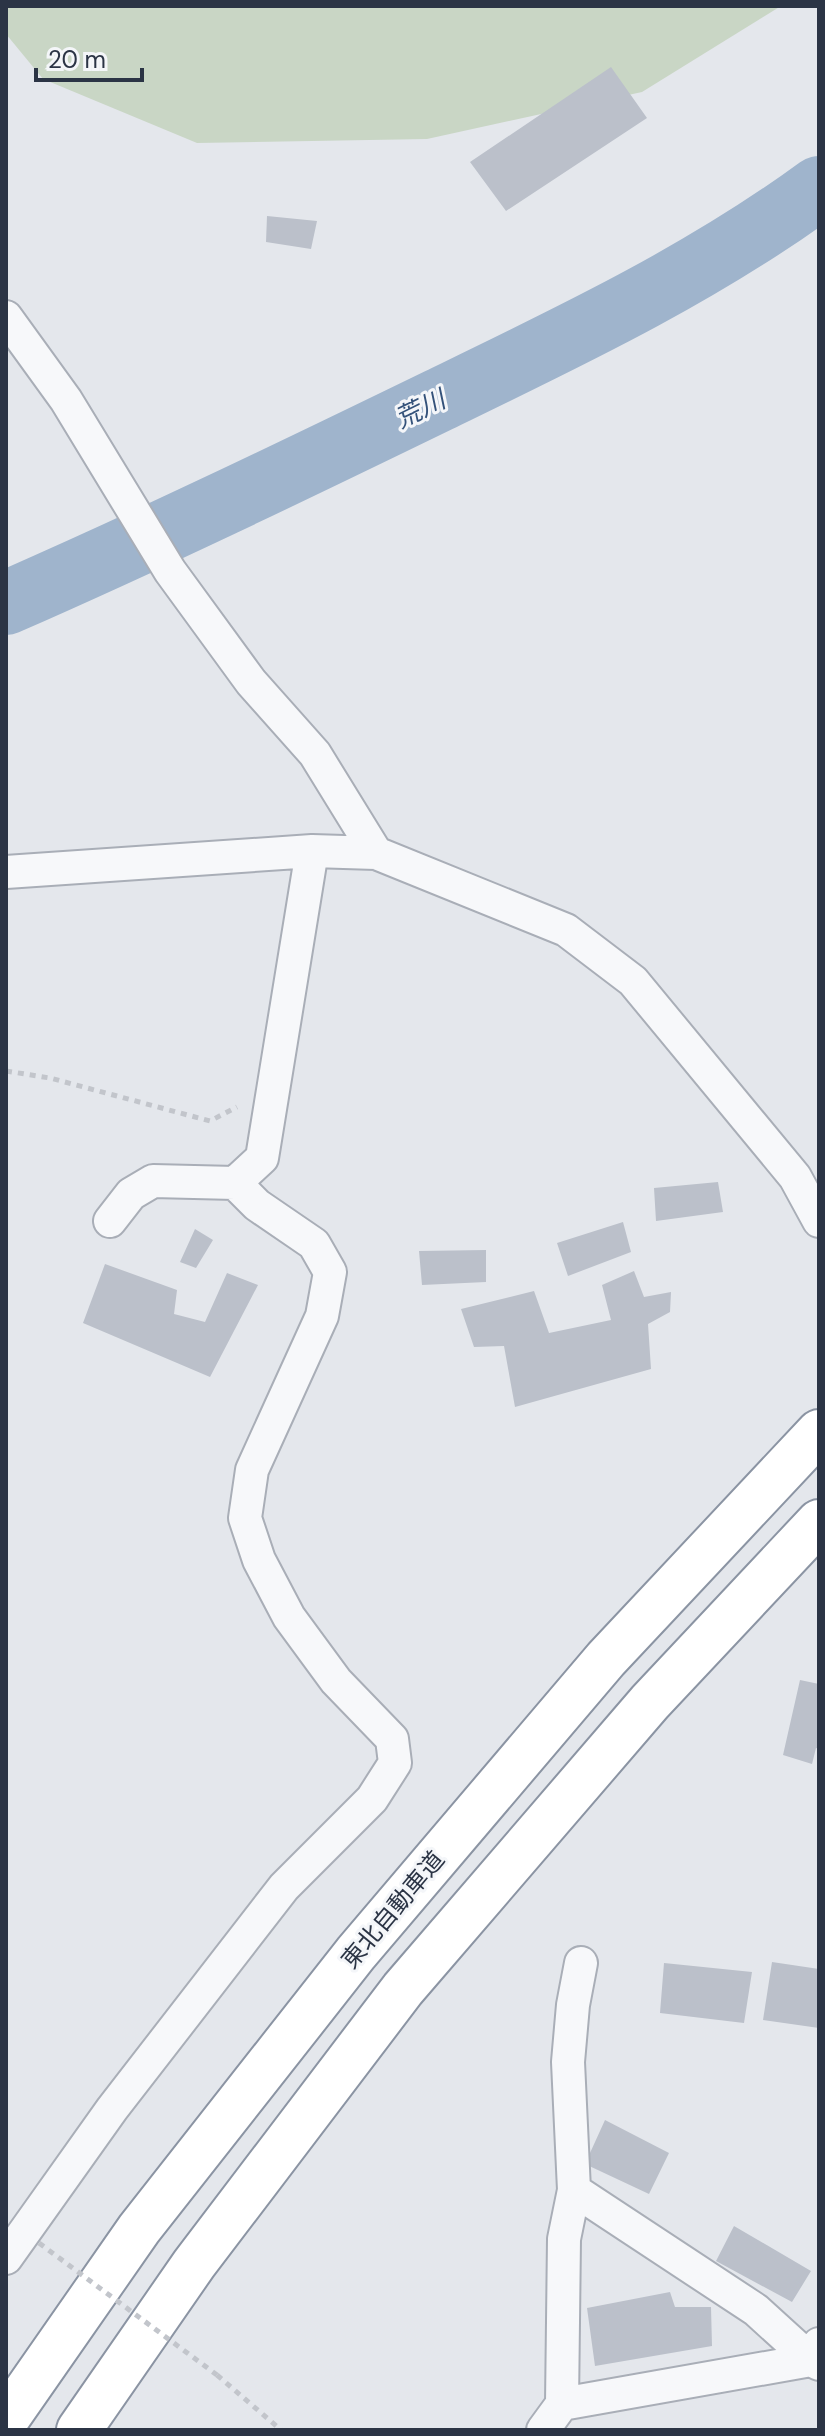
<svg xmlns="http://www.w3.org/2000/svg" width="825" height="2436" font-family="'DM Sans','Noto Sans JP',sans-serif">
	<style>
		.green { fill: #c9d6c5 }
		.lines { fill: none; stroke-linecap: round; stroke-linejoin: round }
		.river { stroke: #9fb4cc; stroke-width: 64 }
		.building { fill: #bbc0ca }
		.street-casing { stroke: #a9aeb7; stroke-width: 36 }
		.highway-casing { stroke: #8b94a3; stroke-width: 48 }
		.path { stroke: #c2c5cb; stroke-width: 5; stroke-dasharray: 6 6; stroke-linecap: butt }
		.street { stroke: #f7f8fa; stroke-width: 32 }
		.highway { stroke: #fff; stroke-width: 44 }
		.path-bridge { stroke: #c2c5cb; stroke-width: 5; stroke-dasharray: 6 6; stroke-linecap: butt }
		.labels { text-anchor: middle; stroke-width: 6; stroke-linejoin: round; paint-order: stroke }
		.street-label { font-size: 24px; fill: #2b3445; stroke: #f4f6f9 }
		.water-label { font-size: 26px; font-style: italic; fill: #34527a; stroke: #f4f6f9 }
	</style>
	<rect width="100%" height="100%" fill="#e4e7ec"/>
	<path class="green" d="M6,6H781L642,92L427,139L197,143L43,79L6,34Z"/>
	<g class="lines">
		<path class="river" d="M6,603C152,539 295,470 439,400C569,337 702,274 819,188"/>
	</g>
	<path class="building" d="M611,67L647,118L506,211L470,162Z
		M267,216L317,221L311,249L266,242Z
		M718,1182L723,1212L656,1221L654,1188Z
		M623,1222L631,1252L568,1276L557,1243Z
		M195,1229L213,1240L196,1268L180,1262Z
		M486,1250V1282L422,1285L419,1251Z
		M105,1264L177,1290L174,1314L205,1322L227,1273L258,1285L210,1377L83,1323Z
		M634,1271L644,1297L671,1292L670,1312L648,1324L651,1369L515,1407L504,1346L474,1347L461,1309L534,1291L549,1333L611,1320L602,1285Z
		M800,1680L819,1684V1749L816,1748L812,1764L783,1755Z
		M772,1962L819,1969V2028L763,2020Z
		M664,1963L752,1972L744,2023L660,2013Z
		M605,2120L669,2153L649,2194L585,2164Z
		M734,2226L811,2271L792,2302L716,2261Z
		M670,2292L675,2307H711L712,2346L595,2366L587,2308Z"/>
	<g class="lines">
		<defs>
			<path id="street" d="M6,317L66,400L170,571L251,682L315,754L376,853
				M6,872L312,851L376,853L566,930L633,981L795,1177L819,1221
				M110,1221L131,1194L153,1181L235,1183L262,1158L312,851
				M574,2190L756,2310L811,2360L819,2344
				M6,2258L112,2109L284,1887L372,1799L395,1763L392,1739L336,1681L289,1617L259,1560L245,1518L252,1470L322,1316L330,1272L314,1244L257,1205L235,1183
				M562,2404L564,2239L574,2190L568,2062L573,2005L581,1963
				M543,2430L562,2404L811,2360L819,2364"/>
			<path id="highway" d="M6,2420L139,2229L356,1953L606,1659L819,1432
				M79,2430L194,2264L403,1989L650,1702L819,1522"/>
		</defs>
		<use href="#street" class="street-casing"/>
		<use href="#highway" class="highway-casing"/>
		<path class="path" d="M6,1071L50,1078L210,1121L237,1107
			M217,2375L281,2430"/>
		<use href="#street" class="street"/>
		<use href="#highway" class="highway"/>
		<path class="path-bridge" d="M39,2243L217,2375"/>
	</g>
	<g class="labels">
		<g class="street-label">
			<text transform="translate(393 1910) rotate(-50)" y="8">東北自動車道</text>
		</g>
		<g class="water-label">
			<text transform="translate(420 409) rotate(-26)" y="9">荒川</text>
		</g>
	</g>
	<rect width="825" height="2436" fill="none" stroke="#2b3445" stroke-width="16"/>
	<path d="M36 68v12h106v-12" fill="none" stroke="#2b3445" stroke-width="4"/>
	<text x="48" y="68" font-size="24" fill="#2b3445" stroke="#f4f6f9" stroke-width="6" paint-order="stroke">20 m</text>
</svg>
